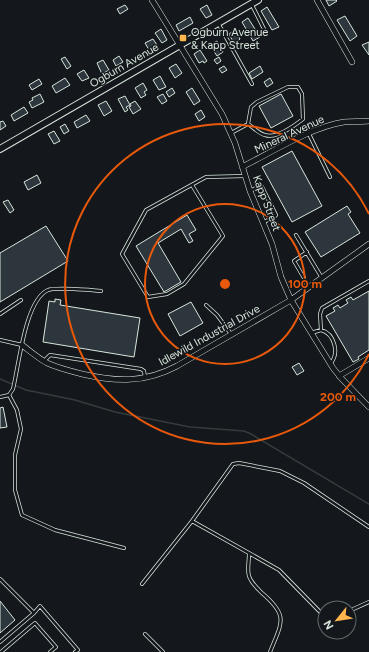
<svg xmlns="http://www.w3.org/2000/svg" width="369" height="652" font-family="Figtree,sans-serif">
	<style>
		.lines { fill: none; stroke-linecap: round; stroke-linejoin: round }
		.stream { stroke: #363b3e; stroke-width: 1.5 }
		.building { fill: #2c363c; stroke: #d8e6dc }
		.service-casing { stroke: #d8e6dc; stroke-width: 4 }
		.minor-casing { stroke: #d8e6dc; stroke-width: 6 }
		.tertiary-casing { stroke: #d8e6dc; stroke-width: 8 }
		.service { stroke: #14181c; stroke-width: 2.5 }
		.minor { stroke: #14181c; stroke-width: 5 }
		.tertiary { stroke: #14181c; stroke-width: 6 }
		.ring { fill: none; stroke: #e8590c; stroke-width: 2 }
		.poi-dot { fill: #ffb74d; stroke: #14181c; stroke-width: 1.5 }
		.labels { text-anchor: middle; stroke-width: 3; stroke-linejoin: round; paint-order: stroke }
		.poi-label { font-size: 11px; fill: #d8e6dc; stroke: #14181c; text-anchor: start }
		.street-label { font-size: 11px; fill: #d8e6dc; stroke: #14181c }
		.centre { fill: #e8590c; stroke: #14181c; stroke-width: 2 }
		.ring-label { font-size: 12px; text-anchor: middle; font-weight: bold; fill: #e8590c; stroke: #14181c; stroke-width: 3; stroke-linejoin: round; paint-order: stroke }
	</style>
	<rect width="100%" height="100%" fill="#14181c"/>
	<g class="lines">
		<path class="stream" d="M0,379L26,390L75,400L115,412L190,427L244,431L251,434L369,504"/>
	</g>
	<path class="building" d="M326,0H336L337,1L329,6Z
		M125,5L128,9L120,14L117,9Z
		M207,5L212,15L206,18L200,9Z
		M267,7L279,27L272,30L261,11Z
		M345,16L357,36L350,41L337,20Z
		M190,17L193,23L179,31L176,25Z
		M248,18L260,37L253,41L242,22Z
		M161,29L167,40L162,43L155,33Z
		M235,30L240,39L238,41L239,43L235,45L229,34Z
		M153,39L157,45L149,50L145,43Z
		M217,41L223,52L217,56L210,45Z
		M369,42V55L362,45Z
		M200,50L207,61L204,63L203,61L199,63L194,54Z
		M119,56L123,62L116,66L113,60Z
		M65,57L71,66L67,69L61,59Z
		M219,57L221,61L217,64L214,60Z
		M103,60L109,70L102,74L97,63Z
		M176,64L182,73L175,78L169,68Z
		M224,66L227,70L222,73L219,69Z
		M260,66L263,72L252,79L249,73Z
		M84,70L89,78L82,81L77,74Z
		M160,76L166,87L159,90L153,80Z
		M65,78L70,85L56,93L52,86Z
		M270,78L273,83L267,87L264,82Z
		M39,79L42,84L32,90L29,85Z
		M143,83L147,90L144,92L146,95L141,98L135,88Z
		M172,88L175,93L169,97L166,92Z
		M192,88L200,101L194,105L186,92Z
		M40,94L44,102L32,108L29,102L33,100L32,98Z
		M163,94L167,101L162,104L157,97Z
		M281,94L293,116L271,128L259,106Z
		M125,96L130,105L126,107L128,110L125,112L118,99Z
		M106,101L112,111L104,116L98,105Z
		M135,101L141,109L133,114L129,107L131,106L130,104Z
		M24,107L28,113L14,121L11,115Z
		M201,110L205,117L199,121L195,114Z
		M86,115L90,121L77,128L74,122Z
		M3,121L6,126L0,130V122Z
		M65,124L69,131L64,134L60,127Z
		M54,131L60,141L54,144L48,134Z
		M292,151L322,206L292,222L262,167Z
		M37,175L41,183L28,190L24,182Z
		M8,200L14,210L10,213L3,202Z
		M347,206L351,212L348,214L360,233L321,257L305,232Z
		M187,215L196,230L189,234L193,241L189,243L181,229L158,243L181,282L164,292L136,246Z
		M46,226L68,261L0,302V253Z
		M369,291V350L358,357L359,359L353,362L326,316L335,311L333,308L338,305L340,308L348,303L346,300L351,297L353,300Z
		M55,299L61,300L60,305L140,318L134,357L43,342L49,301L55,302Z
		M191,302L203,323L180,336L168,314Z
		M299,363L304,371L297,375L292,367Z
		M3,407L7,427L0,428V408Z
		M0,601L15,620L0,633Z"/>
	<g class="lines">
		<defs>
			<path id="service" d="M252,5L265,31
				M218,23L252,84
				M231,133L248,124C253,127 259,134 265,135C277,139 294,126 303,119L302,94L298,87H288L257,102L251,107L248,124
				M309,134L330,177
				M192,185L223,236L184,284L167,294L148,297L122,254L146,210L206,177L245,176
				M250,191L260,186L262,187L276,215L274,217L264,222
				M296,235L322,278
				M304,278L294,261L307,252
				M206,305L217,315L231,334
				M0,314L21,300
				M321,330L320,314L322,308L369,281
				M311,333L321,330C335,334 339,353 331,363
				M0,340L22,345
				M44,361L50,355L141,369L144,371L145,377
				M9,395L17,410L21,429L15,455V490L22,515L55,530L124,548
				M0,397L9,395L13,389C19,365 25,300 48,290C54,287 92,290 101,291
				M249,554C249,561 247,570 249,576C251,583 257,588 262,593C289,616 282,622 270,652
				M0,579L34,613L0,642
				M142,584L192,521
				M349,611L369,602
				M34,613L40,606L78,650L75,652
				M325,617L279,570L192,521L233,464L239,463L280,471L304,483L369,527
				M145,634L163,652
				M1,652L35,623L56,647L50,652"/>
			<path id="minor" d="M152,0L222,114L235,143L250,191L272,244L281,277L291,300L333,368L341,378L369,407
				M317,0L352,62
				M242,167C272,152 311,127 344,122C352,121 361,122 369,121
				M22,345C30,351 38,358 47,363C58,368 70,371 82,374C116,382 145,383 177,366L291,300L369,244
				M339,376L369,358"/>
			<path id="tertiary" d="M0,149L258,0"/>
		</defs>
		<use href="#service" class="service-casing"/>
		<use href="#minor" class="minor-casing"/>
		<use href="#tertiary" class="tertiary-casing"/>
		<use href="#service" class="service"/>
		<use href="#minor" class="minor"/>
		<use href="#tertiary" class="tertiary"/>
	</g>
	<g class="ring">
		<circle cx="225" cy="284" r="80"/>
		<path d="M369 354A160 160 0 1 1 369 214"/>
	</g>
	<rect class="poi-dot" x="179" y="34" width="8" height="8" rx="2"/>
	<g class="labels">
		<g class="poi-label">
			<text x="191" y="36">Ogburn Avenue<tspan x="191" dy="13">&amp; Kapp Street</tspan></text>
		</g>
		<g class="street-label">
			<text transform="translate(124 65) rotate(-30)" y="4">Ogburn Avenue</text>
			<text transform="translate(289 134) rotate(-25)" y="4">Mineral Avenue</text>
			<text transform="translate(267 203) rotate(69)" y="4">Kapp Street</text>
			<text transform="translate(209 335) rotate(-29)" y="4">Idlewild Industrial Drive</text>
		</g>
	</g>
	<circle cx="225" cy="284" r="6" class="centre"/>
	<g class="ring-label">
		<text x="305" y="288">100 m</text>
		<text x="338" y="401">200 m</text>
	</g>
	<g transform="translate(337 620) rotate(240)"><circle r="19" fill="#14181c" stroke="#626a69"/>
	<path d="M0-3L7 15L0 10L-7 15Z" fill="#ffb74d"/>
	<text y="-6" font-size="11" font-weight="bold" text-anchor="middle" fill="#d8e6dc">N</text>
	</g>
</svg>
